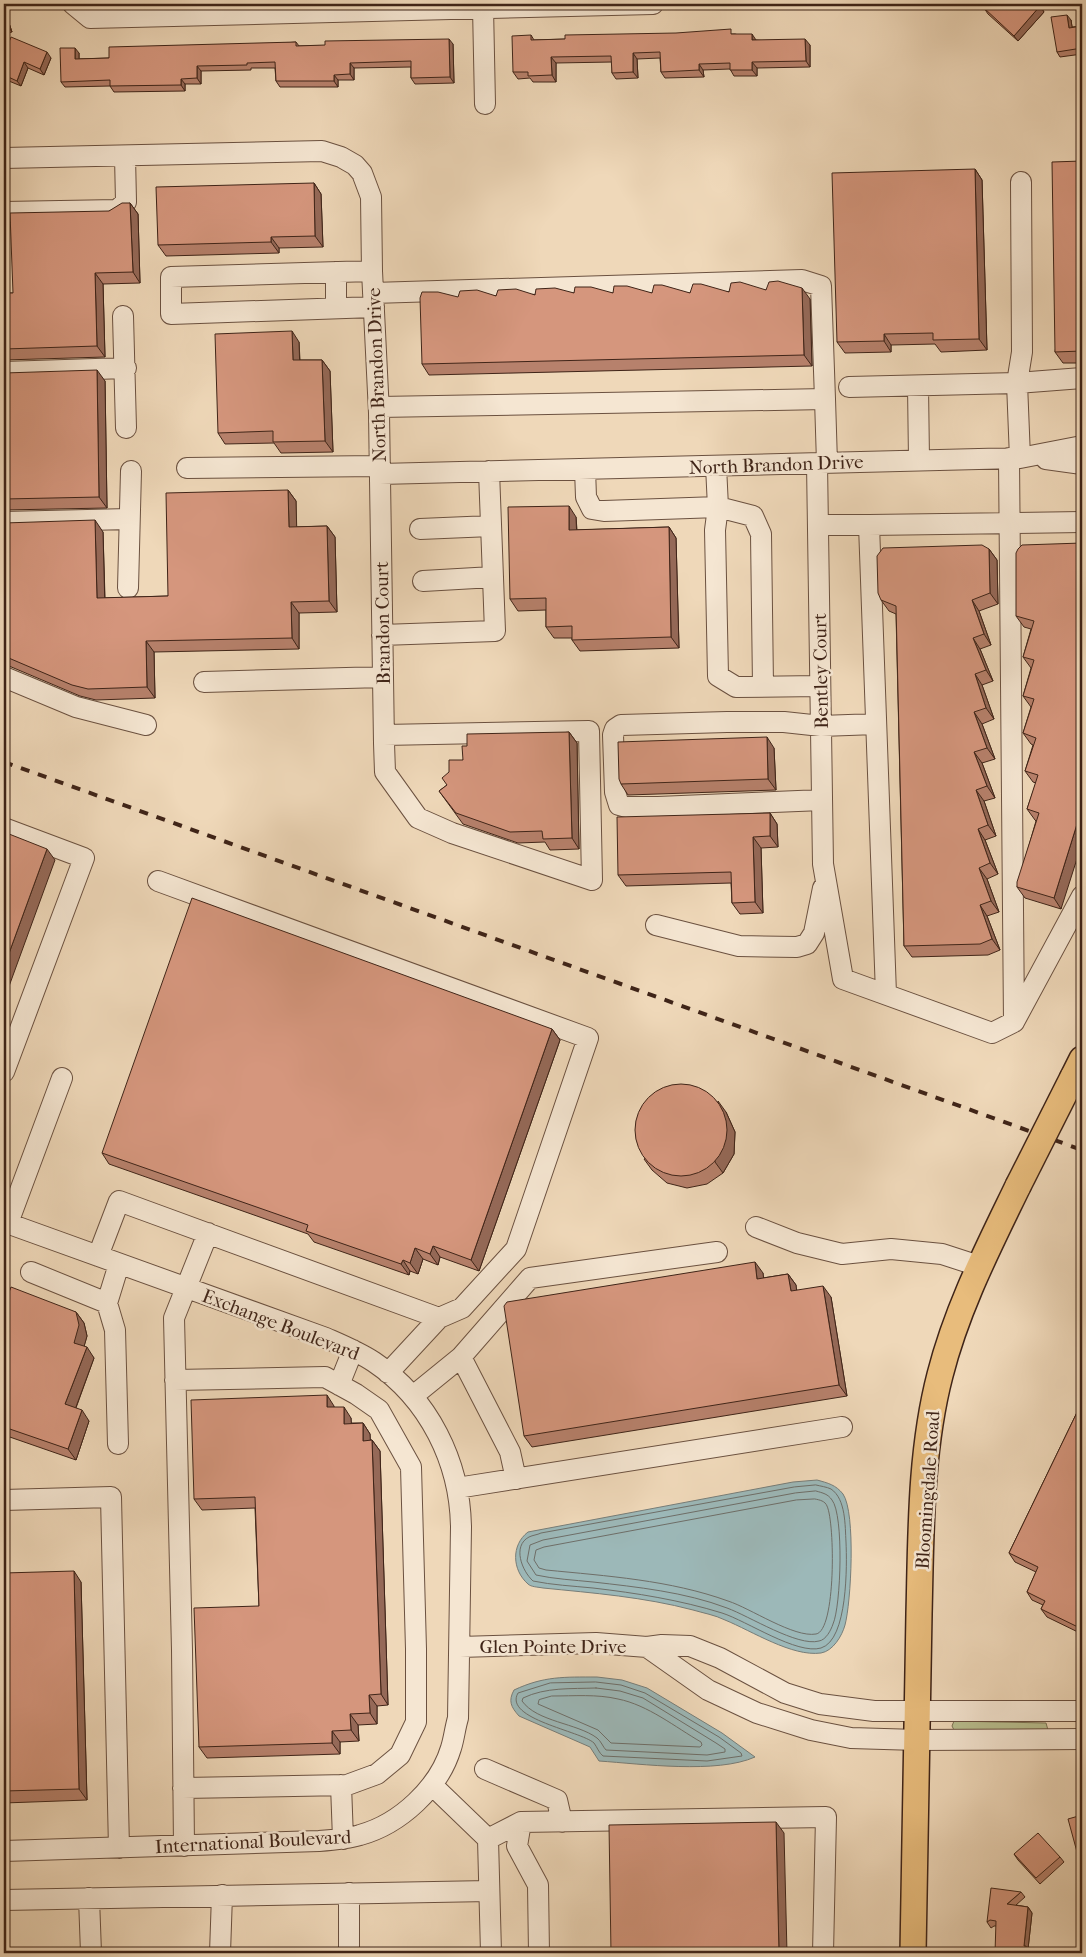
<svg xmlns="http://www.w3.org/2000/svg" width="1086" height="1957" font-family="'IM FELL French Canon',serif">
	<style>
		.green { fill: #b9bf90; stroke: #7c7254 }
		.water { fill: #9cb8b8; stroke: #777d78 }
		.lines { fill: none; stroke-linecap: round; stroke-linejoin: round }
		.shore { stroke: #6e6e68; stroke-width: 1 }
		.minor-casing { stroke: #6b5140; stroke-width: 22 }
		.major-casing { stroke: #3f2418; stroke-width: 28 }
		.minor { stroke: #f5e6d2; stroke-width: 20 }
		.major { stroke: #e8bc7c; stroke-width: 25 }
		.rail { stroke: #3f2418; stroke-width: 4; stroke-dasharray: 9 9; stroke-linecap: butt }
		.major-bridge-casing { stroke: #3f2418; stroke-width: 28; stroke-linecap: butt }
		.major-bridge { stroke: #e8bc7c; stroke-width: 25 }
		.wall { fill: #b7816c; stroke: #3f2418 }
		.shaded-wall { fill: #956958; stroke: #3f2418 }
		.building { fill: #d5967d; stroke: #3f2418 }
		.labels { text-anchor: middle; stroke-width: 5; stroke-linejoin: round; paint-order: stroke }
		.street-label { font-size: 19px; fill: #3f2418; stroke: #f5e6d2 }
	</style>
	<rect width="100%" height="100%" fill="#efd8b9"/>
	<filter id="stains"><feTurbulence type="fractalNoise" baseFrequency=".004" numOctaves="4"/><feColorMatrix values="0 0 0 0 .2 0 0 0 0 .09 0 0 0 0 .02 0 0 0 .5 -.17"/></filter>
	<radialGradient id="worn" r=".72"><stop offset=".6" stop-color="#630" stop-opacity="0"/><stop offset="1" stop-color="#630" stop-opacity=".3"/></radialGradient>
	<path class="green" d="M954,1721L1046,1723L1048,1730H954L952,1726Z"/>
	<path class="water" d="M817,1480C828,1483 836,1485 843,1494C856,1513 851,1603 845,1625C842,1636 833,1651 821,1653C792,1657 752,1631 725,1620C715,1615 703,1613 693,1610C644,1597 593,1593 543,1588C538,1587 531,1587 528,1584C512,1570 511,1545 528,1532L793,1482Z
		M597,1677L622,1680L647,1688L722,1733L755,1757C717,1774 642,1764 599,1761L590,1747L519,1716C511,1707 508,1701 514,1690C544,1676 564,1677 597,1677Z"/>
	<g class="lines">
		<path class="shore" d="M816,1485C820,1486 827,1487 831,1489C846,1499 845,1526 846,1542C847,1564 848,1640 821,1648C797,1655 747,1621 722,1613C680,1600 636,1593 593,1588C573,1586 552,1585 533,1581C522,1571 512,1546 529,1537C533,1535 537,1535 541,1533L794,1487Z
			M816,1491C823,1493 828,1494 832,1500C844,1515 841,1606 833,1624C831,1630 826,1640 819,1641C798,1647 749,1616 727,1608C685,1592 637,1587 593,1582C574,1580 554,1579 536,1575L527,1561L530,1545L543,1540L795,1493Z
			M815,1499C820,1500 825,1501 827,1506C835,1523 836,1631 816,1634C794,1638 750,1608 728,1601C670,1580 607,1576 546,1570L539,1568L534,1560L536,1550L544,1547L796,1500Z
			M596,1682L621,1685L645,1693L719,1737L741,1753L742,1756L707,1761L603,1756C599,1753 597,1747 594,1743C581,1731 503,1719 518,1693L550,1683Z
			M596,1688L620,1691L643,1698L716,1743L725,1749V1752L707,1755L606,1750C603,1747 601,1741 597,1738C577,1723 537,1722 522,1701L523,1698C546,1687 571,1689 596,1688Z
			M552,1696C574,1696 597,1694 618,1699C648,1705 675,1727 701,1742L702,1745L700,1747L611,1743L598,1730L538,1704L539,1700Z"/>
		<defs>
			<path id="minor" d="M73,4L90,18L653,4
				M483,7L485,104
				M4,158L322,151L341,157L355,165L362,173L371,197L372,271L379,413L384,743L385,772L418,818L452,833L592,880L589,731L384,735
				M4,212L117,210L126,202L125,156
				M372,271L171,277V314L374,307
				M373,293L802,280L821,286L825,399
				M336,308V272
				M123,316L126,428
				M4,372L126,368
				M918,386L919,460
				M849,387L1017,383L1022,352L1021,182
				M379,407L825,399L827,463
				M1020,458L1017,383L1082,378
				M1046,459L1082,464
				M817,463L823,864L843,979L992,1033L1014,1022L1009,458
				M187,468L380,466
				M585,469L586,497L592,509L604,511L718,507L716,466
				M380,474L1020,458L1082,446
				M4,522L129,519
				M818,525H869
				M420,529L491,526
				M423,581L493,577
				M128,588L131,471
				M382,635L495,631L489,471
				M4,677L76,707L146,725
				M204,682L383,677
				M763,686L761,534L753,516L718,507L715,530L718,676L736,687L820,686
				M822,800L658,807H626L619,805L615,792L613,735L615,729L621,725L727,722H784L821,726L876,724
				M4,828L84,858L4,1072
				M656,925L739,946L797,947L807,944L814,933L823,888
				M886,994L869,525L1082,522
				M1014,1022L1082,896
				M4,1222L326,1338C342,1345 359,1352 374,1362C429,1399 460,1462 461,1527L458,1718C455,1728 454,1739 451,1748C439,1788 400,1824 360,1835C347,1839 333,1840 319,1841L4,1851
				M8,1223L62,1078
				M756,1227L797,1243L842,1254L891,1249L942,1254L979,1266
				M98,1256L119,1201L439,1318L462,1308L516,1249L588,1038L158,881
				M31,1272L107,1303L119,1264
				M107,1303L115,1330L118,1444
				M461,1357L510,1452L516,1479
				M388,1373L439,1318
				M175,1380L325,1377L356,1394L379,1410L411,1467L416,1649V1722L400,1755L377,1774L347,1785L183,1788
				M339,1385L353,1350
				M413,1396L461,1357L530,1278L717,1252
				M457,1488L842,1427
				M4,1500L111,1497L119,1848
				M460,1647L596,1643L647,1647L662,1645L690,1646L720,1658L785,1693L820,1704L874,1711H1082
				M647,1647L708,1690L757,1713L811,1730L851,1738L917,1740L1082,1739
				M485,1769L557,1800L562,1822
				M341,1785L343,1839
				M432,1785L488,1839L491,1953
				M521,1822L517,1846L538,1885L539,1953
				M488,1839L521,1822L826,1817L823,1953
				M184,1846L182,1650L174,1318L208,1233
				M89,1898L91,1953
				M4,1900L489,1891
				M349,1950V1893
				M220,1953L222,1895"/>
			<path id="major" d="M1073,1077L1082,1059
				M913,1953C915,1840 917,1727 919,1614C921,1535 920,1452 940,1375C957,1308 988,1248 1018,1186"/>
		</defs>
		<use href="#minor" class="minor-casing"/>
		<use href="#major" class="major-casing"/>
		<use href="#minor" class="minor"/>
		<use href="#major" class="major"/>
		<path class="rail" d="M4,762L1082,1150"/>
		<defs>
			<path id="major-bridge" d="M1018,1186L1073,1077"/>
		</defs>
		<use href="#major-bridge" class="major-bridge-casing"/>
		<use href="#major-bridge" class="major-bridge"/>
	</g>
	<path class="wall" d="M1040,6L1044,12L1018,41L988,14L984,8Z
		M4,8L12,32L4,34Z
		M1071,20L1072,27L1082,26V54L1060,57L1057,52Z
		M735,34L756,40L810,45V67L757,68V76H734L730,69L703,70L704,77L665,78L661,72L660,58L637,59L638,78L616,79L612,73V62L556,63V82H533L530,78L518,79L513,72L531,35L534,40Z
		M296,42L299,46L453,44L454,83L415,84L411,78V67L354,68V80H338V87H280L276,81L275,68H251V70L201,71V84H185V91L114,92L110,86L65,87L61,82L79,53V59L109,58Z
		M4,55L51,58L44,75L28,68L21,86L4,79Z
		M1082,161V363H1063L1055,352Z
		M975,169L982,180L987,350L941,352L935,344L891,345V352L845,353L837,342Z
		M314,183L321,194L323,247L279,248V253L166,256L158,245Z
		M130,203L138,214L140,283L103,284L105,357L4,360V293H13L109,211Z
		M766,290L810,299L812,366L429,375L422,364L458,297L574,293H690Z
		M299,342L300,360H322L330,371L333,452L281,453L274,443L225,444L218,433Z
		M4,373L105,381L107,508L4,510Z
		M288,490L296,501V527L327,526L335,537L337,612L299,613V649L154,652L155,698L96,700L80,696L9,666L4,659V523L103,532L105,598L168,596Z
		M576,517L577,530L669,527L676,538L679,648L580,651L572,640V638H554L546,627V610L518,611L510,599Z
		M1082,543L1061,909L1025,898L1017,887L1036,821L1035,820L1027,809L1036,783L1033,782L1025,771L1033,745L1031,744L1023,733L1031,707L1023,696L1031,668L1023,657L1031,629L1024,627L1016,616Z
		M989,549L997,560L998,604L979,611L991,645L980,649L993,681L982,685L994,719L982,724L995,759L982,763L995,798L984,801L996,836L985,840L998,874L987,879L999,912L987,916L1000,950L988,955L912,957L904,946L896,614L889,611L881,600Z
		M569,732L577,743L579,849L550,850L545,842L518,843L463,824L439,791L447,785L449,772L463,760L467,746Z
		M774,748L776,790L628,795L621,784Z
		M770,813L777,824L778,847L761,848L763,913L740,914L732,903L731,883L626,886L618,875Z
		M552,1029L560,1040L479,1271L440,1257L438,1265L423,1259L418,1274L410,1271L409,1275L314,1242L308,1234L109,1164L102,1153Z
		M726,1112L735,1132L734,1154L723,1173L707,1184L687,1188L667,1183L652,1170L644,1159Z
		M763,1273V1278L788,1274L796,1285V1290L831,1297L847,1396L532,1447L524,1436Z
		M4,1306L76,1312L84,1323L87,1336L84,1346L94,1358L76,1408L89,1421L76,1460L4,1435Z
		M1082,1402V1634L1047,1617L1041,1609L1043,1605L1032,1600L1027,1592L1036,1572L1015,1562L1009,1553Z
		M334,1407L351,1418V1423H363L370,1434V1440H372L380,1451L388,1705L377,1706V1724L358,1725L359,1741L340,1742V1754L207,1758L199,1747L259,1606L255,1508L202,1510L194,1499Z
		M4,1573L81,1582L87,1800L4,1803Z
		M1082,1815V1857H1081L1077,1852Z
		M1014,1854L1060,1857L1064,1862L1040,1884L1018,1860Z
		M1021,1892L1025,1897L1016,1905L1028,1907L1032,1913L1028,1949L1030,1951L996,1926H994L991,1928L987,1922Z"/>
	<path class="shaded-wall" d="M1040,6L1044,12L1018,41L1014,36Z
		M4,8L12,32L8,26L4,14Z
		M1067,15L1071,20L1073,33L1069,28Z
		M752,34L756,40H752Z
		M449,39L453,44L454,83L450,77Z
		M805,39L810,45V67L806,61Z
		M75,48L79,53V65L75,59Z
		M47,52L51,58L44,75L40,69Z
		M633,53L637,59L638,78L633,72Z
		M551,57L556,63V82L552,75Z
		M24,62L28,68L21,86L17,81Z
		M752,62L757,68V76L752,70Z
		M350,63L354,68V80L350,74Z
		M699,64L703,70L704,77L699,70Z
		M197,66L201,71V84L197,78Z
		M334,75L338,80V87L334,81Z
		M181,79L185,84V91L181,85Z
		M975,169L982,180L987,350L979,339Z
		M314,183L321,194L323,247L315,236Z
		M130,203L138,214L140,283L133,272Z
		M271,237L279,248V253L271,242Z
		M95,273L103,284L105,357L97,346Z
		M802,288L810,299L812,366L804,355Z
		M292,331L299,342L300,372L293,360Z
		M884,334L891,345V352L884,341Z
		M322,360L330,371L333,452L325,441Z
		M97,370L105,381L107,508L99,497Z
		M288,490L296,501L297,538L289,527Z
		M569,506L576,517L577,541L569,530Z
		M95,520L103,532L105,609L97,598Z
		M327,526L335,537L337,612L329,601Z
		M669,527L676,538L679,648L671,637Z
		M989,549L997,560L998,604L990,593Z
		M972,600L979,611L991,645L984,634Z
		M291,602L299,613V649L292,638Z
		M973,638L980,649L993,681L986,670Z
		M146,641L154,652L155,698L147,687Z
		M975,674L982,685L994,719L986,708Z
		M974,712L982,724L995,759L987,748Z
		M569,732L577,743L579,849L572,838Z
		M767,737L774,748L776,790L768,779Z
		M974,752L982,763L995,798L987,786Z
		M976,790L984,801L996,836L988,825Z
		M1082,808V843L1061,909L1054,898Z
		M770,813L777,824L778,847L770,836Z
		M978,829L985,840L998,874L990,863Z
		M753,837L761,848L763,913L755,902Z
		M47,849L55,860L4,1000V967Z
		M979,868L987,879L999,912L991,901Z
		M980,905L987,916L1000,950L992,939Z
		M552,1029L560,1040L479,1271L471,1260Z
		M718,1101L726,1112L735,1132L734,1154L723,1173L715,1162Z
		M433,1246L440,1257L438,1265L430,1254Z
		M415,1248L423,1259L418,1274L410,1263Z
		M403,1260L410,1271L409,1275L401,1264Z
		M755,1262L763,1273L765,1290L757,1279Z
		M788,1274L796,1285L798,1302L791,1291Z
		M823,1286L831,1297L847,1396L839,1385Z
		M76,1312L84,1323L87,1336L82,1354L74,1343Z
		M87,1347L94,1358L73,1415L65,1404Z
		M327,1395L334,1406L335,1418L327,1407Z
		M344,1407L351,1418L352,1435L344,1424Z
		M82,1410L89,1421L76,1460L68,1449Z
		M363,1423L370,1434L371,1452L363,1441Z
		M372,1440L380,1451L388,1705L381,1694Z
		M74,1571L81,1582L87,1800L79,1789Z
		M369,1695L377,1706V1724L370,1713Z
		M350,1714L358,1725L359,1741L351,1730Z
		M332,1731L340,1742V1754L332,1743Z
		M776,1822L784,1833L787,1953H779Z
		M1028,1907L1032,1913L1028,1949L1030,1951V1953H1026L1024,1946Z"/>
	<path class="building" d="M988,4H1037L1040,6L1014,36L984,8Z
		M4,14L8,26L4,28Z
		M1067,15L1069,28L1082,26V48L1057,52L1051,17Z
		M731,29V34H752V40L805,39L806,61L752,62V70H730V63L699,64V70L661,72L660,52L633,53V72L612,73L611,56L551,57L552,75L528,76V72H513L512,36L531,35V40L565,39V35L676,33Z
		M11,37L47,52L40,69L24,62L17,81L4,75V55Z
		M449,39L450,77L411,78V61L350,63V74L334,75V81H276L275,62L247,63V65L197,66V78L181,79V85L110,86V80L61,82L60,48H75V59L109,58V47L296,42V46L325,45V41Z
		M1082,161V351L1055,352L1052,162Z
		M975,169L979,339L933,340V333L884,334V341L837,342L832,173Z
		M314,183L315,236L271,237V242L158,245L156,187Z
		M122,203H130L133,272L95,273L97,346L4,349V293H13L10,213L109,211Z
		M778,281L802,288L804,355L422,364L420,298L422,292H438L458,297L460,291L477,290L496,296L498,290L516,289L535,295L536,289L555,288L574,293L575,287H591L613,293L614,286H627L652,293L654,285H662L690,293L693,284H701L729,292L731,283L740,282L766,290L769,282Z
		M292,331L293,360H322L325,441L273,442V431L218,433L215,334Z
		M97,370L99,497L4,499V373Z
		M288,490L289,527L327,526L329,601L291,602L292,638L146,641L147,687L88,689L72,685L4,656V523L95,520L97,598L168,596L166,493Z
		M569,506V530L669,527L671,637L572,640V626L546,627V598L510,599L508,507Z
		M1082,543V808L1054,898L1017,887V882L1039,813L1027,809L1038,775L1025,771L1036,738L1023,733L1034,699L1023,696L1034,660L1023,657L1034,621L1016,616V553L1018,549L1022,545Z
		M982,545L989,549L990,593L972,600L984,634L973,638L986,670L975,674L986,708L974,712L987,748L974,752L987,786L976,790L988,825L978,829L990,863L979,868L991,901L980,905L992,939L980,944L904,946L896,606L881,600L878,593L877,556L883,548Z
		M569,732L572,838L543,839L542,831L510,832L456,813L439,791L447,785L442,778L449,772V760H463L462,746H467V734Z
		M767,737L768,779L621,784L619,779L618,742Z
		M770,813V836L753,837L755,902L732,903L731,872L618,875L617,817Z
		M4,832L47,849L4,967Z
		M192,898L552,1029L471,1260L433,1246L430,1254L415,1248L410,1263L403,1260L401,1264L306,1231L308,1225L102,1153Z
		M635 1130a46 46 0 1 1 92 0a46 46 0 1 1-92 0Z
		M755,1262L757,1279L788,1274L791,1291L823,1286L839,1385L524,1436L504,1306L507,1302Z
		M11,1287L76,1312L79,1325L74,1343L87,1347L65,1404L82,1410L68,1449L4,1427V1306Z
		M327,1395V1407H344V1424L363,1423V1441L372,1440L381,1694L369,1695L370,1713L350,1714L351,1730L332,1731V1743L199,1747L194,1608L259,1606L255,1497L194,1499L191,1400Z
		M1082,1402V1629L1041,1609L1045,1601L1027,1592L1038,1567L1009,1553Z
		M74,1571L79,1789L4,1791V1573Z
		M1082,1815V1850L1077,1852L1068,1819Z
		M776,1822L779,1953H611L609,1825Z
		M1038,1833L1060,1857L1036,1878L1014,1854Z
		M991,1888L1021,1892L1007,1904L1028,1907L1024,1946H1026V1953H995L996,1921L990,1920L987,1922Z"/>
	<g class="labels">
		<g class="street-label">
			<text transform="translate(376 375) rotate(-92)" y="7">North Brandon Drive</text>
			<text transform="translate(776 464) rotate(-2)" y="7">North Brandon Drive</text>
			<text transform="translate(382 623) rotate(-91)" y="7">Brandon Court</text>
			<text transform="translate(820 671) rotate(-91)" y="7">Bentley Court</text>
			<text transform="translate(281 1324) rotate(21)" y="7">Exchange Boulevard</text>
			<text transform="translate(927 1490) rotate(-86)" y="7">Bloomingdale Road</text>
			<text x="553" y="1653">Glen Pointe Drive</text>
			<text transform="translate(253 1841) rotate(-3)" y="7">International Boulevard</text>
		</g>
	</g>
	<rect width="1086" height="1957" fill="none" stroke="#efd8b9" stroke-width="20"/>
	<rect x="5" y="5" width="1076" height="1947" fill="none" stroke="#3f2418" stroke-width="2.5"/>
	<rect x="10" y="10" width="1066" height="1937" fill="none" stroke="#3f2418"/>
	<rect width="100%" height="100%" filter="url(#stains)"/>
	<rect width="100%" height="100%" fill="url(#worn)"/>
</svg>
